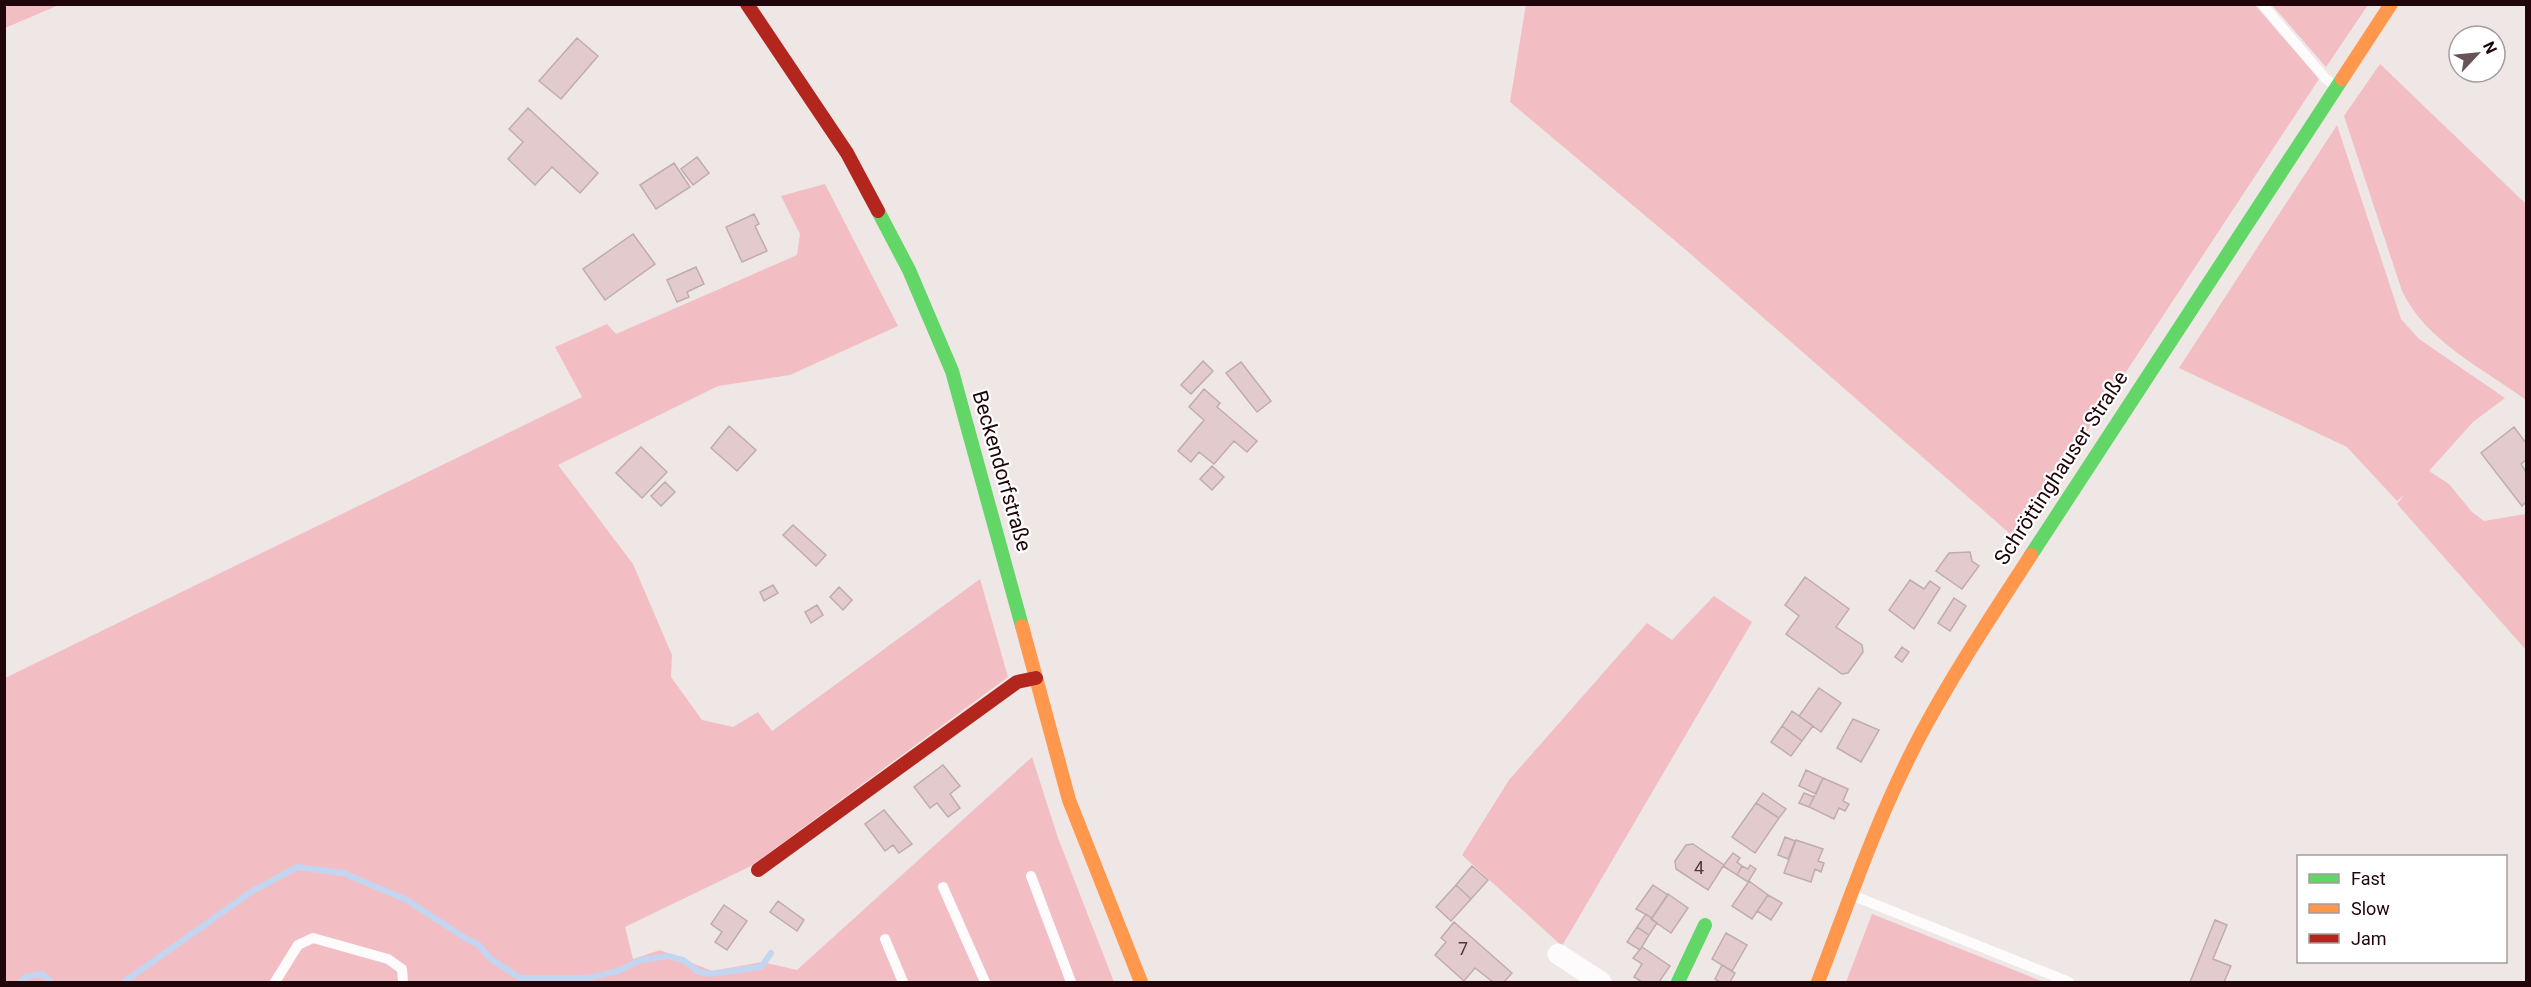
<svg xmlns="http://www.w3.org/2000/svg" width="2531" height="987" font-family="Roboto,sans-serif">
	<style>
		.green { fill: #f2bec4 }
		.lines { fill: none; stroke-linecap: round; stroke-linejoin: round }
		.stream { stroke: #c2d6f1; stroke-width: 6 }
		.building { fill: #e3cacd; stroke: #bfacae; stroke-width: 1.5 }
		.lane { stroke: #fdfbfb; stroke-width: 10 }
		.street { stroke: #fdfbfb; stroke-width: 21 }
		.fast { stroke: #63d668; stroke-width: 14 }
		.slow { stroke: #ff974d; stroke-width: 14 }
		.jam { stroke: #b3261e; stroke-width: 14 }
		.labels { text-anchor: middle; stroke-width: 4.5; stroke-linejoin: round; paint-order: stroke }
		.number-label { font-size: 18px; fill: #51363b }
		.street-label { font-size: 21px; fill: #20050a; stroke: #fff }
	</style>
	<rect width="100%" height="100%" fill="#efe6e6"/>
	<path class="green" d="M5,4H59V5L5,28Z
		M1526,4L2255,5L2319,79L2016,539L1686,250L1510,102Z
		M2272,5H2368L2326,67Z
		M2380,64L2526,204V400C2482,368 2426,341 2402,291L2344,116Z
		M2337,125L2401,319L2419,339L2505,398L2473,422L2429,471L2449,484L2472,512L2484,521L2526,514V650L2397,504L2404,495L2397,501L2347,447L2179,368Z
		M825,184L898,326L790,375L718,386L558,465L633,564L672,655L671,677L702,720L733,727L758,712L772,731L980,579L1008,677L751,866L625,927L633,959L660,950L712,971L762,962L797,970L1032,757L1058,838L1114,982H5V678L582,397L555,347L607,324L616,334L797,255L800,234L781,196Z
		M1714,596L1752,622L1562,946L1462,855L1509,780L1647,623L1672,640Z
		M1872,914L2044,982H1846Z"/>
	<g class="lines">
		<path class="stream" d="M20,982L26,977L42,974L51,982
			M124,982L251,892L297,867L343,873L407,900L465,938L479,945L491,959L520,978H589L618,971L641,960L668,956L683,960L699,972L710,974L761,967L771,953"/>
	</g>
	<path class="building" d="M577,38L598,56L561,99L539,81Z
		M528,108L598,173L580,193L552,167L535,185L508,159L523,142L509,129Z
		M697,157L709,173L693,185L681,169Z
		M674,163L690,187L656,209L640,185Z
		M754,214L759,224L755,226L767,251L742,262L726,227Z
		M633,234L655,264L605,300L583,269Z
		M696,267L704,284L687,292L689,297L677,302L667,280Z
		M1203,361L1213,371L1191,394L1181,385Z
		M1241,362L1271,401L1257,412L1226,373Z
		M1204,389L1220,403L1217,407L1257,441L1247,452L1234,441L1214,464L1199,452L1191,462L1178,451L1204,420L1189,407Z
		M729,426L756,450L737,471L711,448Z
		M2514,427L2526,443V460L2521,464L2526,472V502L2522,506L2481,453Z
		M641,447L667,472L642,498L616,473Z
		M1212,466L1224,477L1212,490L1200,479Z
		M665,482L675,492L661,506L651,496Z
		M793,525L826,555L816,566L783,535Z
		M1970,552L1972,561L1979,566L1962,589L1936,571L1949,553Z
		M1805,577L1849,609L1836,627L1862,645L1863,652L1848,673L1842,674L1786,634L1799,616L1785,605Z
		M1910,580L1924,589L1930,581L1940,588L1914,629L1889,610Z
		M773,585L778,593L764,601L760,592Z
		M839,587L852,600L843,610L830,597Z
		M1954,598L1966,606L1950,631L1938,623Z
		M817,605L823,615L811,623L805,612Z
		M1902,647L1909,652L1902,662L1895,657Z
		M1819,688L1841,703L1821,732L1799,716Z
		M1792,711L1813,726L1802,741L1782,726Z
		M1853,719L1879,730L1861,762L1837,748Z
		M1782,726L1802,741L1791,756L1771,742Z
		M943,765L960,786L950,794L960,808L948,817L937,803L930,808L914,787Z
		M1806,770L1823,778L1816,794L1799,786Z
		M1823,778L1848,789L1843,801L1849,804L1845,811L1839,808L1834,819L1809,807Z
		M1763,793L1786,809L1779,818L1756,803Z
		M1804,793L1814,797L1809,807L1799,803Z
		M1756,803L1779,818L1755,853L1732,837Z
		M884,810L912,844L899,853L893,845L885,851L865,824Z
		M1785,837L1795,841L1788,859L1778,855Z
		M1796,840L1823,849L1818,861L1824,863L1821,872L1815,869L1811,882L1784,873Z
		M1693,844L1724,865L1708,890L1676,869L1675,861L1686,845Z
		M1733,853L1740,858L1737,862L1742,866L1737,875L1723,866Z
		M1750,865L1756,869L1748,882L1737,875L1742,866L1748,869Z
		M1472,866L1488,880L1471,899L1456,885Z
		M1749,881L1768,895L1752,919L1732,906Z
		M1456,885L1471,899L1451,921L1436,907Z
		M1653,885L1668,895L1652,918L1636,909Z
		M1668,894L1688,908L1671,933L1651,919Z
		M1768,895L1782,903L1771,920L1757,911Z
		M778,901L804,920L797,931L770,912Z
		M724,905L747,921L727,950L715,942L722,932L711,924Z
		M1646,914L1657,923L1649,935L1637,927Z
		M2215,920L2227,925L2213,959L2231,966L2224,982H2190Z
		M1454,922L1512,973L1504,982H1493L1475,968L1464,981L1435,955L1446,942L1441,938Z
		M1637,927L1649,935L1640,950L1627,942Z
		M1726,933L1747,945L1732,971L1712,959Z
		M1642,947L1670,966L1659,982H1642L1634,977L1642,964L1633,958Z
		M1722,965L1735,973L1730,982H1720L1715,979Z"/>
	<g class="lines">
		<path class="lane" d="M2262,4L2325,78L2336,87
			M1031,876L1071,982
			M943,887L985,982
			M1854,896L2069,982
			M885,939L903,982
			M275,982L298,945L313,938L388,959L402,969L403,982"/>
		<path class="street" d="M1558,954L1601,982"/>
		<path class="fast" d="M878,211L909,270L952,371L1022,626
			M2031,555L2342,79
			M1678,982L1705,925"/>
		<path class="slow" d="M2342,79L2391,4
			M1022,626L1069,800L1141,982
			M1818,982C1850,898 1879,813 1921,734C1954,672 1993,614 2031,555"/>
		<path class="jam" d="M747,4L847,153L878,211
			M758,870L1017,682L1036,678"/>
	</g>
	<g class="labels">
		<g class="number-label">
			<text x="1699" y="874">4</text>
			<text x="1463" y="955">7</text>
		</g>
		<g class="street-label">
			<text transform="translate(2061 468) rotate(-57)" y="7">Schröttinghauser Straße</text>
			<text transform="translate(1002 471) rotate(74)" y="7">Beckendorfstraße</text>
		</g>
	</g>
	<rect width="2531" height="987" fill="none" stroke="#20050a" stroke-width="12"/>
	<rect x="2297" y="855" width="210" height="108" fill="#ffffff" stroke="#a69b9d" stroke-width="1.5"/>
	<rect x="2309" y="874" width="30" height="9" fill="#63d668" stroke="#a69b9d" stroke-width="1.5"/>
	<text x="2351" y="885" font-size="18" fill="#20050a">Fast</text>
	<rect x="2309" y="904" width="30" height="9" fill="#ff974d" stroke="#a69b9d" stroke-width="1.5"/>
	<text x="2351" y="915" font-size="18" fill="#20050a">Slow</text>
	<rect x="2309" y="934" width="30" height="9" fill="#b3261e" stroke="#a69b9d" stroke-width="1.5"/>
	<text x="2351" y="945" font-size="18" fill="#20050a">Jam</text>
	<g transform="translate(2477 54) rotate(64)"><circle r="28" fill="#ffffff" stroke="#a69b9d" stroke-width="1.5"/>
	<path d="M0-4.5L10 22L0 15L-10 22Z" fill="#685457"/>
	<text y="-9" font-size="16" font-weight="bold" text-anchor="middle" fill="#20050a">N</text>
	</g>
</svg>
